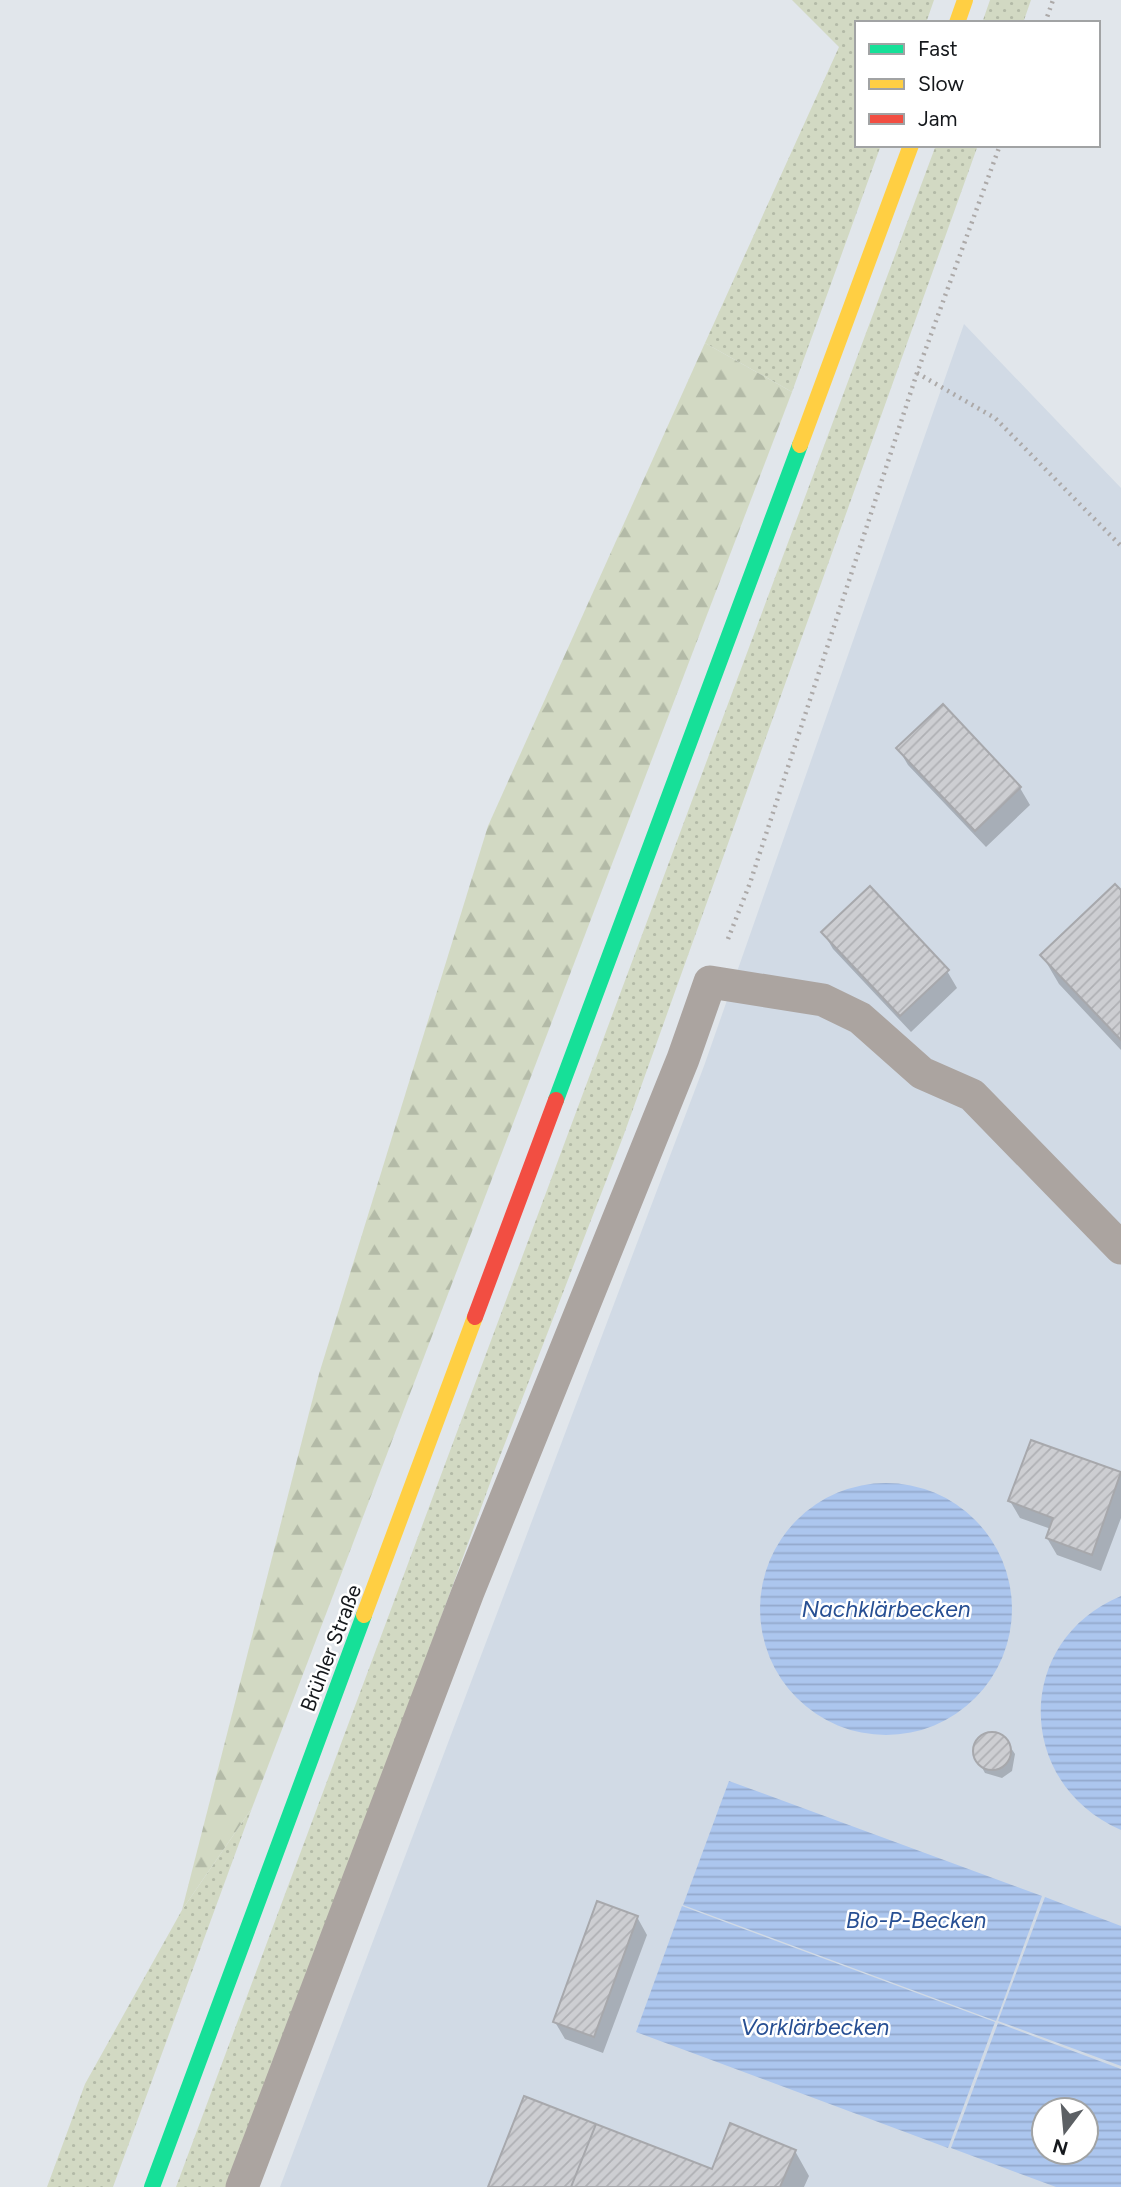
<svg xmlns="http://www.w3.org/2000/svg" width="1121" height="2187" font-family="Figtree,sans-serif">
	<style>
		.built { fill: #d1dae5; fill-rule: evenodd }
		.grass { fill: url(#grass-dots) }
		.forest { fill: url(#forest-firs) }
		.water { fill: url(#water-rules); fill-rule: evenodd }
		.shadow { fill: #0003 }
		.building { fill: url(#building-hatch); stroke: #a7a8ac; stroke-width: 2 }
		.lines { fill: none; stroke-linecap: round; stroke-linejoin: round }
		.path { stroke: #aca9a8; stroke-width: 4.5; stroke-dasharray: 2 5; stroke-linecap: butt }
		.lane { stroke: #aba4a0; stroke-width: 33 }
		.fast { stroke: #16e098; stroke-width: 16 }
		.slow { stroke: #ffcf43; stroke-width: 16 }
		.jam { stroke: #f24e42; stroke-width: 16 }
		.labels { text-anchor: middle; stroke-width: 5; stroke-linejoin: round; paint-order: stroke }
		.street-label { font-size: 21px; fill: #15181c; stroke: #fff }
		.water-label { font-size: 23px; font-style: italic; fill: #274f93; stroke: #fff }
	</style>
	<defs>
		<pattern id="grass-dots" width="8" height="8" patternUnits="userSpaceOnUse" patternTransform="scale(1.75)"><rect width="8" height="8" fill="#d2d9c3"/><path d="M2 2h.1M6 6h.1" fill="none" stroke="#b3baa7" stroke-width="1.8" stroke-linecap="round"/></pattern>
		<pattern id="forest-firs" width="22" height="20" patternUnits="userSpaceOnUse" patternTransform="scale(1.75)"><rect width="22" height="20" fill="#d2d9c3"/><path d="M5 1l3.5 6h-7zM16 11l3.5 6h-7z" fill="#b3baa7"/></pattern>
		<pattern id="water-rules" width="6" height="5" patternUnits="userSpaceOnUse" patternTransform="scale(1.75)"><rect width="6" height="5" fill="#acc6ee"/><path d="M0 2.5h6" fill="none" stroke="#93a9cc"/></pattern>
		<pattern id="building-hatch" width="6" height="6" patternUnits="userSpaceOnUse" patternTransform="scale(1.75)"><rect width="6" height="6" fill="#cdced2"/><path d="M-1 1l2-2M0 6l6-6M5 7l2-2" fill="none" stroke="#afb0b4"/></pattern>
	</defs>
	<rect width="100%" height="100%" fill="#e1e6eb"/>
	<path class="built" d="M964,324L1121,488V2187H280L704,1066ZM1044,2110H1086V2152H1044Z"/>
	<path class="grass" d="M792,0H934L926,23H857V145H881L792,392L705,343L839,47Z
		M990,0H1031L1023,23H982Z
		M936,145H978L623,1137L497,1464L338,1900L227,2187H176Z
		M252,1808L113,2187H47L85,2084L182,1910Z"/>
	<path class="forest" d="M705,343L792,392L252,1808L182,1910L319,1374L488,826Z"/>
	<path class="water" d="M760 1609a126 126 0 1 1 252 0a126 126 0 1 1-252 0Z
		M1121,1596V1830C1015,1784 1013,1641 1121,1596Z
		M729,1781L1042,1896L996,2021L683,1905Z
		M1045,1897L1121,1926V2066L998,2021Z
		M682,1906L995,2022L948,2148L636,2032Z
		M998,2023L1121,2069V2187H1056L951,2148ZM1044,2110H1086V2152H1044Z"/>
	<path class="shadow" d="M942,706L1020,788L1030,805L986,847L908,765L898,748Z
		M1121,892V1050L1059,984L1042,955Z
		M823,932L947,971L957,988L911,1032L833,949Z
		M1032,1442L1121,1474V1518L1101,1571L1057,1555L1047,1538L1051,1529L1020,1518L1010,1501Z
		M986,1734L1003,1736L1015,1754L1012,1771L1002,1778L985,1773L974,1753L977,1741Z
		M637,1917L647,1935L603,2053L565,2039L555,2022Z
		M795,2151L809,2176L804,2187H490L713,2172Z"/>
	<path class="building" d="M943,704L1021,787L975,831L896,748Z
		M1115,884L1121,890V1040L1040,955Z
		M870,886L949,970L900,1016L821,932Z
		M1031,1440L1121,1472L1092,1555L1046,1538L1053,1518L1008,1501Z
		M973 1751a19 19 0 1 1 38 0a19 19 0 1 1-38 0Z
		M597,1901L638,1916L594,2037L553,2022Z
		M524,2096L596,2124L571,2187H488Z
		M730,2123L796,2150L780,2187H571L596,2124L712,2169Z"/>
	<g class="lines">
		<path class="path" d="M1045,23L1053,0
			M917,373L995,418L1121,546
			M728,939L750,883L917,373L1000,145"/>
		<path class="lane" d="M242,2187L468,1592L683,1059L710,982L823,1000L860,1018L922,1073L972,1095L1121,1248"/>
		<path class="fast" d="M556,1100L800,445
			M152,2187L364,1615"/>
		<path class="slow" d="M957,23L965,0
			M800,445L911,145
			M364,1615L475,1317"/>
		<path class="jam" d="M475,1317L556,1100"/>
	</g>
	<g class="labels">
		<g class="street-label">
			<text transform="translate(331 1648) rotate(-69)" y="7">Brühler Straße</text>
		</g>
		<g class="water-label">
			<text x="886" y="1617">Nachklärbecken</text>
			<text x="916" y="1928">Bio-P-Becken</text>
			<text x="815" y="2035">Vorklärbecken</text>
		</g>
	</g>
	<rect x="855" y="21" width="245" height="126" fill="#ffffff" stroke="#a1a3a4" stroke-width="2"/>
	<rect x="869" y="44" width="35" height="10" fill="#16e098" stroke="#a1a3a4" stroke-width="2"/>
	<text x="918" y="56" font-size="21" fill="#15181c">Fast</text>
	<rect x="869" y="79" width="35" height="10" fill="#ffcf43" stroke="#a1a3a4" stroke-width="2"/>
	<text x="918" y="91" font-size="21" fill="#15181c">Slow</text>
	<rect x="869" y="114" width="35" height="10" fill="#f24e42" stroke="#a1a3a4" stroke-width="2"/>
	<text x="918" y="126" font-size="21" fill="#15181c">Jam</text>
	<g transform="translate(1065 2131) rotate(196)"><circle r="33" fill="#ffffff" stroke="#a1a3a4" stroke-width="2"/>
	<path d="M0-5L12 26L0 18L-12 26Z" fill="#5c6064"/>
	<text y="-10" font-size="19" font-weight="bold" text-anchor="middle" fill="#15181c">N</text>
	</g>
</svg>
